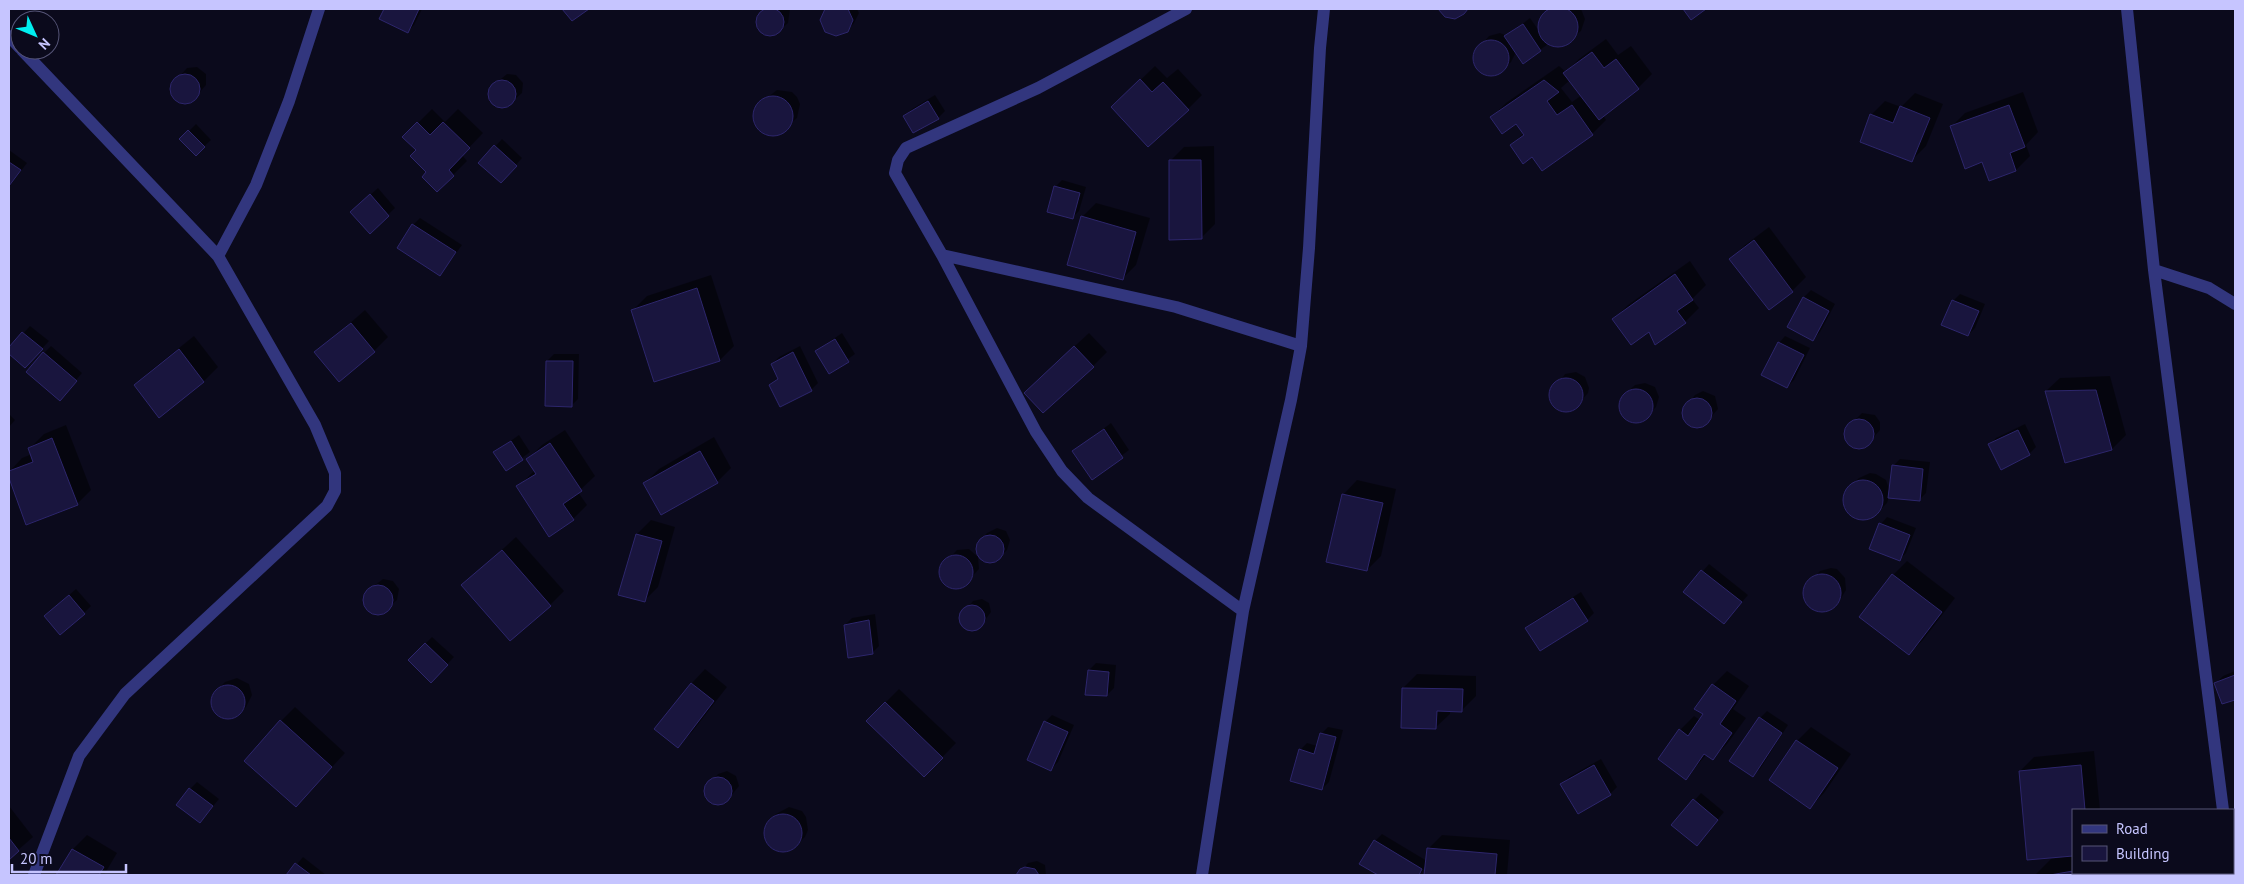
<svg xmlns="http://www.w3.org/2000/svg" width="2244" height="884" font-family="'PT Sans',sans-serif">
	<style>
		.shadow { fill: #0007; fill-rule: evenodd }
		.building { fill: #19153e; stroke: #2d266c }
		.lines { fill: none; stroke-linecap: round; stroke-linejoin: round }
		.minor { stroke: #32367e; stroke-width: 12 }
	</style>
	<rect width="100%" height="100%" fill="#0b0a1c"/>
	<path class="shadow" d="M386,9H422L414,25L408,31L381,19Z
		M766,9H790L788,23L776,34L766,35L758,28V18Z
		M826,9H857L859,13L854,23L847,31Z
		M1551,9H1581L1585,19L1581,31L1563,45L1556,46L1545,40L1548,44L1524,62L1516,52L1511,62L1504,69L1494,75H1488L1478,69L1474,58L1475,53L1489,36L1500,33L1507,36L1530,18L1539,31L1543,16Z
		M1606,39L1618,55L1631,46L1652,74L1638,88L1603,115L1606,120L1592,134L1542,170L1532,155L1511,145L1524,133L1516,122L1492,117L1506,103L1559,66L1566,72L1579,59ZM1570,80L1582,95L1572,102L1561,88Z
		M1155,66L1167,78L1178,69L1202,95L1188,109L1127,93Z
		M197,67L206,74V85L192,101L181,102L173,96L172,85L187,68Z
		M507,74L516,75L523,83L522,93L506,107L496,106L490,98L491,87Z
		M777,90L792,92L797,97L800,104L797,118L777,134L763,132L755,120L758,105Z
		M2023,92L2038,132L2026,145L2030,156L2016,170L1983,161L1951,127L1965,113Z
		M1915,93L1943,104L1926,146L1912,160L1871,115L1885,101L1901,107Z
		M935,95L945,111L938,118L905,116L912,109Z
		M432,109L445,122L458,109L483,133L462,155L467,161L437,191L418,150L404,137Z
		M196,124L211,140L196,154L181,139Z
		M502,139L522,158L508,174L480,163Z
		M1214,146L1215,224L1201,238L1170,161L1184,147Z
		M9,150L27,163L9,187Z
		M1062,180L1086,187L1079,211L1072,218L1055,187Z
		M378,188L395,208L370,232L359,205Z
		M1096,203L1150,218L1136,265L1122,279L1082,217Z
		M420,218L462,245L440,275L413,225Z
		M1769,227L1806,277L1792,291L1731,259L1745,245Z
		M1690,261L1706,285L1692,299L1699,308L1685,322L1655,343L1650,330L1614,319L1628,305Z
		M711,275L734,346L720,360L655,381L633,310L647,296Z
		M1811,290L1835,304L1820,332L1813,339L1789,326L1804,297Z
		M1960,294L1985,304L1975,328L1968,335L1953,301Z
		M365,310L388,337L374,351L316,353Z
		M30,326L49,341L25,367L9,352V349Z
		M842,333L855,354L830,372L816,351Z
		M1089,333L1107,352L1093,366L1039,379Z
		M194,336L218,367L204,381L159,416L135,386L149,372Z
		M1785,336L1810,348L1794,380L1787,387L1779,343Z
		M51,346L82,373L66,392L44,353Z
		M800,346L818,383L811,390L770,385L779,377L772,364L779,357Z
		M554,354H579L578,399L571,406L547,361Z
		M1576,372L1585,377L1589,388L1588,393L1575,408L1560,410L1553,404L1550,395L1565,374Z
		M2110,376L2126,435L2112,449L2066,462L2046,391L2060,378Z
		M1645,383L1655,387L1659,397L1656,407L1645,418L1636,421L1626,418L1623,415L1620,405L1623,396L1635,385Z
		M1703,391L1715,396L1718,409L1705,424L1696,427L1687,424L1683,410L1695,395Z
		M1862,413L1875,415L1880,422V430L1867,445L1858,448L1850,444L1846,436L1848,427Z
		M9,414L15,420L9,427Z
		M1111,423L1129,450L1092,478L1074,451Z
		M2025,424L2036,447L2029,454L1990,445L1996,438Z
		M66,425L91,490L77,504L27,523L9,472L22,458L32,454L30,448L44,434Z
		M565,430L595,476L578,492L587,505L573,519L518,487L535,470L528,459L542,445Z
		M519,435L530,452L506,470L495,452Z
		M714,437L731,468L717,482L645,483L659,469Z
		M1900,459L1930,462L1926,493L1919,500L1889,497L1887,503L1875,515L1863,520L1851,515L1845,503V497L1851,485L1859,478L1870,473L1876,474L1886,480L1890,492L1893,466Z
		M1357,480L1396,489L1381,556L1367,570L1343,495Z
		M1887,517L1916,528L1906,553L1899,560L1881,524Z
		M651,520L675,527L658,587L644,601L637,534Z
		M997,528L1006,531L1010,540L1007,550L1000,557L990,562L982,558L977,550L980,540L987,533Z
		M516,537L564,591L550,605L463,585Z
		M969,549L978,557L979,569L963,586H951L942,579L941,567L957,550Z
		M1907,561L1955,598L1923,640L1909,654L1893,575Z
		M1709,564L1748,595L1724,623L1685,592Z
		M1831,568L1837,569L1845,578L1846,590L1840,600L1828,610L1812,608L1805,599V588L1820,571Z
		M383,579L393,581L399,589L397,600L381,613L375,614L370,611L364,602L366,592Z
		M76,589L91,606L84,613L52,610Z
		M1581,592L1594,613L1587,620L1527,628L1534,621Z
		M982,599L989,603L991,612L980,627L971,629L963,624L961,616L973,601Z
		M875,614L879,646L872,653L845,625L852,618Z
		M432,637L454,657L431,681L409,660Z
		M1096,663L1116,665L1114,688L1107,695L1089,670Z
		M705,669L727,687L692,732L678,746L656,728L692,683Z
		M1727,671L1749,686L1733,709L1746,718L1727,744L1713,758L1707,754L1686,778L1659,759L1680,730L1694,716L1700,720L1705,714L1696,708L1713,685Z
		M2235,671V698L2223,703L2216,683L2223,676Z
		M1417,674L1476,676V696L1462,710H1450V714L1435,728L1403,688Z
		M237,678L249,684L252,695L246,707L239,714L227,718L216,712L212,707V701L218,689L225,682Z
		M899,689L956,743L924,776L867,721Z
		M295,707L345,753L296,806L281,721Z
		M1767,711L1788,725L1760,769L1753,775L1760,718Z
		M1052,715L1074,725L1058,762L1051,769L1045,722Z
		M1328,727L1343,730L1329,782L1322,789L1300,750L1307,743L1317,746L1321,734Z
		M1811,727L1851,754L1824,793L1810,807L1797,741Z
		M2094,751L2100,810H2073V873H2181V875H2035L2051,859L2064,857V855L2020,771L2034,757Z
		M1601,759L1617,787L1610,794L1562,784L1569,777Z
		M727,771L736,776L739,786L726,802L716,805L707,799L705,790L718,774Z
		M197,782L219,799L200,822L190,789Z
		M1701,793L1724,812L1703,837L1673,825Z
		M9,806L33,837L9,858Z
		M789,807L802,811L806,817L808,830L805,837L792,849L779,850L767,842L766,828L776,814Z
		M1382,834L1427,861L1428,849L1442,835L1510,840L1507,875H1426V865L1420,875H1381L1361,863L1375,841Z
		M87,835L117,853L104,875H58L73,849Z
		M303,857L326,875H288Z
		M1037,861L1045,865L1046,875H1018L1028,863Z"/>
	<path class="building" d="M1538 27a20 20 0 1 1 40 0a20 20 0 1 1-40 0Z
		M756 22a14 14 0 1 1 28 0a14 14 0 1 1-28 0Z
		M384,9H419L408,33L379,19Z
		M562,9H589L572,21Z
		M825,9H848L853,20L848,32L836,36L825,32L820,20Z
		M1438,9H1468L1464,14L1455,19L1445,17Z
		M1683,9H1706L1691,20Z
		M1523,24L1541,51L1523,64L1504,36Z
		M1473 58a18 18 0 1 1 36 0a18 18 0 1 1-36 0Z
		M1592,52L1604,68L1616,59L1639,89L1599,120L1563,73Z
		M170 89a15 15 0 1 1 30 0a15 15 0 1 1-30 0Z
		M1140,79L1152,92L1163,82L1189,110L1148,147L1111,107Z
		M488 94a14 14 0 1 1 28 0a14 14 0 1 1-28 0Z
		M1544,80L1559,92L1547,101L1557,115L1572,105L1593,135L1542,171L1532,157L1523,164L1510,145L1524,135L1516,124L1502,134L1490,117Z
		M753 116a20 20 0 1 1 40 0a20 20 0 1 1-40 0Z
		M928,101L939,119L913,133L903,116Z
		M2009,105L2025,147L2010,153L2016,171L1989,181L1982,162L1965,169L1950,126Z
		M1900,106L1930,118L1912,162L1860,142L1870,114L1893,123Z
		M417,122L430,135L443,122L470,148L449,170L454,176L437,192L422,177L426,172L410,156L416,150L402,137Z
		M188,130L205,147L196,156L179,139Z
		M494,145L517,166L501,183L478,163Z
		M1169,160H1201L1202,239L1169,240Z
		M9,162L21,170L9,186Z
		M1054,186L1080,193L1073,219L1047,212Z
		M370,194L389,216L370,234L350,212Z
		M1081,216L1136,232L1123,280L1067,265Z
		M412,224L456,252L440,276L397,248Z
		M1754,240L1793,292L1769,310L1729,259Z
		M1675,274L1693,300L1677,311L1686,323L1655,345L1649,332L1631,345L1612,319Z
		M697,288L720,361L654,382L631,310Z
		M1803,297L1829,311L1813,341L1787,327Z
		M1952,300L1979,311L1968,336L1941,325Z
		M351,323L375,352L339,382L314,352Z
		M22,332L43,349L25,368L9,354V347Z
		M835,339L849,362L829,374L815,351Z
		M1778,342L1804,355L1787,388L1761,375Z
		M1074,346L1094,367L1043,413L1024,393Z
		M179,349L204,382L159,418L134,385Z
		M43,352L77,381L60,401L26,372Z
		M793,352L812,391L780,407L769,385L778,379L771,364Z
		M546,361H573L572,407L545,406Z
		M1549 395a17 17 0 1 1 34 0a17 17 0 1 1-34 0Z
		M1619 406a17 17 0 1 1 34 0a17 17 0 1 1-34 0Z
		M2096,390L2112,450L2065,463L2045,391Z
		M1682 413a15 15 0 1 1 30 0a15 15 0 1 1-30 0Z
		M1844 434a15 15 0 1 1 30 0a15 15 0 1 1-30 0Z
		M1104,429L1123,458L1092,480L1072,451Z
		M2018,430L2030,455L2001,470L1988,444Z
		M52,438L78,505L26,525L9,478V471L33,462L28,448Z
		M511,441L523,460L506,471L493,452Z
		M550,443L582,491L563,504L574,520L549,537L516,486L536,474L526,459Z
		M700,451L718,483L661,515L643,483Z
		M1892,465L1923,469L1920,501L1888,498Z
		M1843 500a20 20 0 1 1 40 0a20 20 0 1 1-40 0Z
		M1342,494L1383,503L1367,571L1326,562Z
		M1879,523L1910,535L1900,561L1869,549Z
		M636,534L662,541L645,602L618,595Z
		M976 549a14 14 0 1 1 28 0a14 14 0 1 1-28 0Z
		M502,550L551,606L510,641L461,585Z
		M939 572a17 17 0 1 1 34 0a17 17 0 1 1-34 0Z
		M1701,570L1742,602L1724,624L1683,592Z
		M1892,574L1942,612L1909,655L1859,617Z
		M1803 593a19 19 0 1 1 38 0a19 19 0 1 1-38 0Z
		M363 600a15 15 0 1 1 30 0a15 15 0 1 1-30 0Z
		M69,595L85,614L60,635L44,616Z
		M1573,598L1588,621L1540,651L1525,628Z
		M959 618a13 13 0 1 1 26 0a13 13 0 1 1-26 0Z
		M869,620L873,654L848,658L844,625Z
		M425,643L448,665L431,683L408,660Z
		M1088,670L1109,672L1107,696L1085,695Z
		M2235,675V700L2222,704L2214,683Z
		M691,683L714,701L678,748L654,729Z
		M1712,684L1736,701L1720,724L1732,733L1713,760L1704,754L1686,780L1658,759L1679,729L1688,736L1703,714L1694,709Z
		M211 702a17 17 0 1 1 34 0a17 17 0 1 1-34 0Z
		M1402,688L1463,689L1462,712L1437,711L1436,729L1401,728Z
		M885,702L943,758L924,777L866,721Z
		M1759,717L1782,733L1753,777L1729,761Z
		M280,720L332,767L296,807L244,761Z
		M1044,721L1068,732L1051,771L1027,760Z
		M1320,733L1336,737L1322,790L1290,781L1299,749L1314,754Z
		M1796,740L1838,768L1810,809L1769,780Z
		M1594,765L1611,795L1578,814L1560,784Z
		M2081,765L2085,810H2073V856L2027,860L2019,771Z
		M704 791a14 14 0 1 1 28 0a14 14 0 1 1-28 0Z
		M189,788L213,806L200,823L176,805Z
		M1693,799L1718,820L1697,846L1671,825Z
		M764 833a19 19 0 1 1 38 0a19 19 0 1 1-38 0Z
		M9,838L19,851L9,860Z
		M1374,840L1422,869L1419,875H1378L1359,864Z
		M1427,848L1497,854L1495,875H1424Z
		M72,849L104,867L99,875H56Z
		M295,863L311,875H286Z
		M1025,867L1035,869L1039,875H1016L1020,869Z
		M2073,871V873H2136V875H2050Z
		M2136,873H2164L2165,875H2136Z"/>
	<g class="lines">
		<path class="minor" d="M1186,9L1038,88L906,148L898,160L895,173L942,255L1176,307L1301,346
			M2127,9L2154,270L2223,810
			M9,36L20,48
			M22,50L218,256L315,425L335,473V491L327,506L125,694L79,756L34,875
			M942,255L1036,432L1062,471L1088,498L1243,611
			M218,256L256,185L289,101L319,9
			M2154,270L2209,288L2235,304
			M2231,873L2232,875
			M1202,875L1243,611L1291,400L1301,346L1309,248L1320,48L1324,9"/>
	</g>
	<rect width="2244" height="884" fill="none" stroke="#c6c5ff" stroke-width="20"/>
	<rect x="2072" y="809" width="162" height="65" fill="#0b0a1c" stroke="#565577"/>
	<rect x="2082" y="825" width="25" height="8" fill="#32367e" stroke="#565577"/>
	<text x="2116" y="834" font-size="15" fill="#c6c5ff">Road</text>
	<rect x="2082" y="846" width="25" height="15" fill="#19153e" stroke="#565577"/>
	<text x="2116" y="859" font-size="15" fill="#c6c5ff">Building</text>
	<g transform="translate(35 35) rotate(134)"><circle r="24" fill="#0b0a1c" stroke="#565577"/>
	<path d="M0-4L9 19L0 12L-9 19Z" fill="#00eff0"/>
	<text y="-8" font-size="14" font-weight="bold" text-anchor="middle" fill="#c6c5ff">N</text>
	</g>
	<path d="M12 864v8h114v-8" fill="none" stroke="#c6c5ff" stroke-width="2.5"/>
	<text x="20" y="864" font-size="15" fill="#c6c5ff" stroke="#0b0a1c" stroke-width="4" paint-order="stroke">20 m</text>
</svg>
